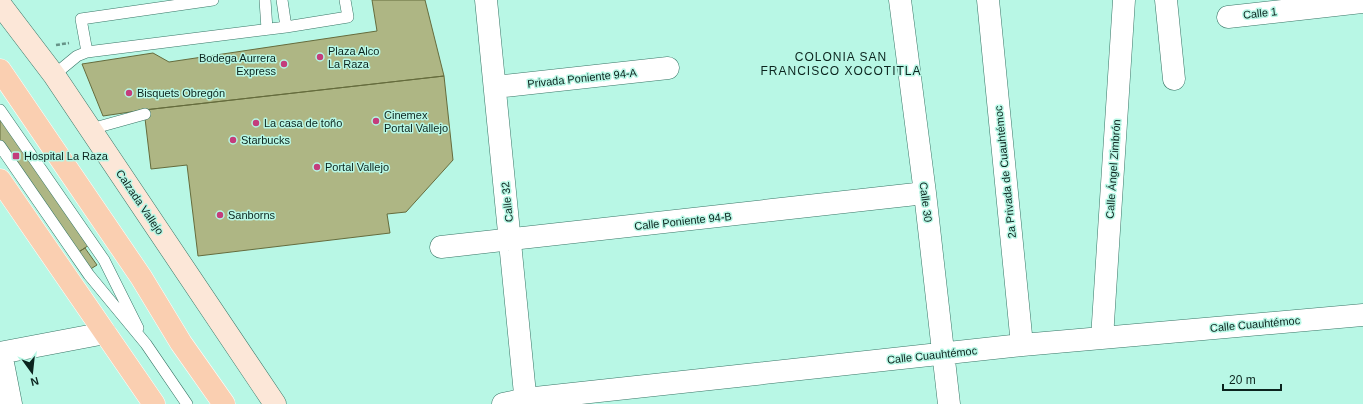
<svg xmlns="http://www.w3.org/2000/svg" width="1363" height="404" font-family="Helvetica,sans-serif">
	<style>
		.building { fill: #aeb684; stroke: #656c3d }
		.lines { fill: none; stroke-linecap: round; stroke-linejoin: round }
		.service-casing { stroke: #397667; stroke-width: 12 }
		.minor-casing { stroke: #397667; stroke-width: 23 }
		.secondary-casing { stroke: #397667; stroke-width: 23 }
		.primary-casing { stroke: #fff; stroke-width: 23 }
		.path { stroke: #669387; stroke-width: 2.5; stroke-dasharray: 4 2; stroke-linecap: butt }
		.service { stroke: #fff; stroke-width: 11 }
		.minor { stroke: #fff; stroke-width: 22 }
		.secondary { stroke: #fce7d8; stroke-width: 22 }
		.primary { stroke: #facfb1; stroke-width: 22 }
		.poi-dot { fill: #c43d7c; stroke: #b8f7e5; stroke-width: 1.5 }
		.labels { text-anchor: middle; stroke-width: 3; stroke-linejoin: round; paint-order: stroke }
		.street-label { font-size: 11px; fill: #0b241e; stroke: #b8f7e5 }
		.poi-label { font-size: 11px; fill: #0b241e; stroke: #b8f7e5; text-anchor: start }
		.neighbourhood-label { font-size: 12px; letter-spacing: 1px; fill: #0b241e; stroke: #b8f7e5 }
	</style>
	<rect width="100%" height="100%" fill="#b8f7e5"/>
	<path class="building" d="M372,0H425L444,76L144,110L103,116L82,64L153,53L169,62L377,31Z
		M444,76L453,160L406,212L387,214L390,233L198,256L187,165L151,169L144,110Z
		M0,114L89,245L73,256L0,150Z
		M85,248L97,265L89,270L77,253Z"/>
	<g class="lines">
		<defs>
			<path id="service" d="M213,0L81,19L87,52L286,27L348,17L345,0
				M265,0L267,29
				M282,0L286,27
				M54,75L77,56L87,52
				M0,110L104,260L138,328
				M91,129L145,114
				M0,146L89,275L146,344L187,404"/>
			<path id="minor" d="M486,0L526,404
				M900,0L925,193L949,404
				M988,0L1022,345
				M1166,0L1174,79
				M1228,17L1363,2
				M495,87L668,68
				M441,247L925,193
				M1102,338L1124,0
				M0,353L105,333
				M1,353L11,404
				M503,404L526,399L1022,345L1363,315"/>
			<path id="secondary" d="M0,4L54,75L275,404"/>
			<path id="primary" d="M0,70L141,277L181,343L224,404
				M0,180L154,404"/>
		</defs>
		<use href="#service" class="service-casing"/>
		<use href="#minor" class="minor-casing"/>
		<use href="#secondary" class="secondary-casing"/>
		<use href="#primary" class="primary-casing"/>
		<path class="path" d="M56,45L69,43"/>
		<use href="#service" class="service"/>
		<use href="#minor" class="minor"/>
		<use href="#secondary" class="secondary"/>
		<use href="#primary" class="primary"/>
	</g>
	<g class="poi-dot">
		<circle cx="320" cy="57" r="4"/>
		<circle cx="284" cy="64" r="4"/>
		<circle cx="129" cy="93" r="4"/>
		<circle cx="376" cy="121" r="4"/>
		<circle cx="256" cy="123" r="4"/>
		<circle cx="233" cy="140" r="4"/>
		<rect x="12" y="152" width="8" height="8" rx="2"/>
		<circle cx="317" cy="167" r="4"/>
		<circle cx="220" cy="215" r="4"/>
	</g>
	<g class="labels">
		<g class="street-label">
			<text transform="translate(1260 13) rotate(-6)" y="4">Calle 1</text>
			<text transform="translate(582 78) rotate(-6)" y="4">Privada Poniente 94-A</text>
			<text transform="translate(1113 169) rotate(-86)" y="4">Calle Ángel Zimbrón</text>
			<text transform="translate(1005 172) rotate(-96)" y="4">2a Privada de Cuauhtémoc</text>
			<text transform="translate(140 202) rotate(56)" y="4">Calzada Vallejo</text>
			<text transform="translate(507 202) rotate(-96)" y="4">Calle 32</text>
			<text transform="translate(926 202) rotate(83)" y="4">Calle 30</text>
			<text transform="translate(683 221) rotate(-6)" y="4">Calle Poniente 94-B</text>
			<text transform="translate(1255 324) rotate(-5)" y="4">Calle Cuauhtémoc</text>
			<text transform="translate(932 355) rotate(-6)" y="4">Calle Cuauhtémoc</text>
		</g>
		<g class="poi-label">
			<text x="328" y="55">Plaza Alco<tspan x="328" dy="13">La Raza</tspan></text>
			<text x="276" y="62" text-anchor="end">Bodega Aurrera<tspan x="276" dy="13">Express</tspan></text>
			<text x="137" y="97">Bisquets Obregón</text>
			<text x="384" y="119">Cinemex<tspan x="384" dy="13">Portal Vallejo</tspan></text>
			<text x="264" y="127">La casa de toño</text>
			<text x="241" y="144">Starbucks</text>
			<text x="24" y="160">Hospital La Raza</text>
			<text x="325" y="171">Portal Vallejo</text>
			<text x="228" y="219">Sanborns</text>
		</g>
		<g class="neighbourhood-label">
			<text x="841" y="61">COLONIA SAN<tspan x="841" dy="14">FRANCISCO XOCOTITLA</tspan></text>
		</g>
	</g>
	<g transform="translate(32 372) rotate(165)" stroke="#b8f7e5" stroke-width="3" paint-order="stroke">
	<path d="M0-3L7 15L0 10L-7 15Z" fill="#0b241e"/>
	<text y="-6" font-size="11" font-weight="bold" text-anchor="middle" fill="#0b241e">N</text>
	</g>
	<path d="M1223 384v6h58v-6" fill="none" stroke="#0b241e" stroke-width="2"/>
	<text x="1229" y="384" font-size="12" fill="#0b241e" stroke="#b8f7e5" stroke-width="3" paint-order="stroke">20 m</text>
</svg>
